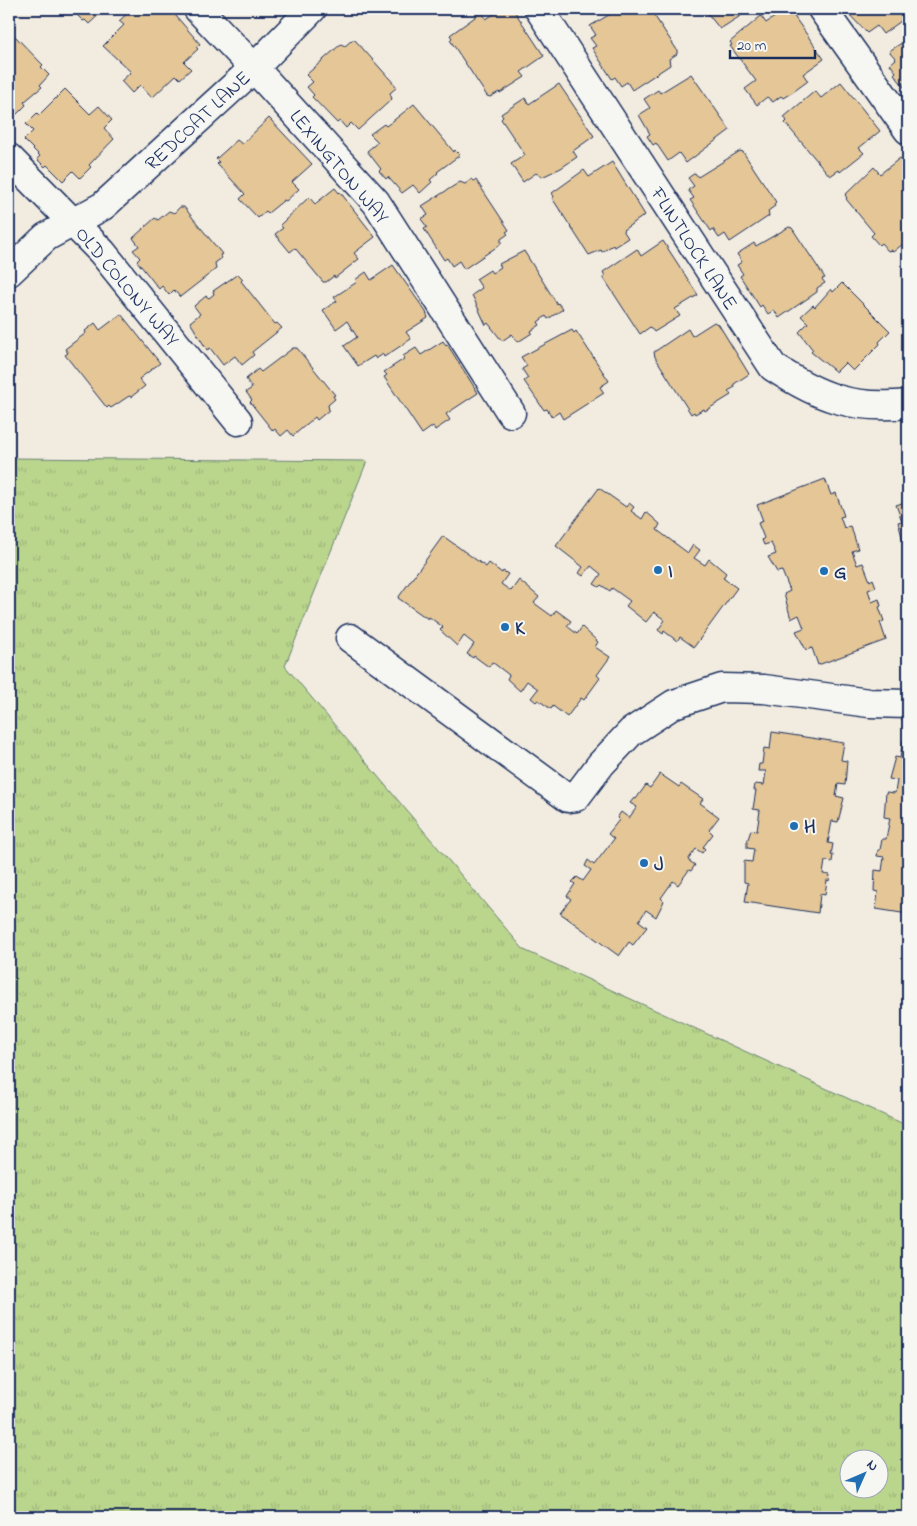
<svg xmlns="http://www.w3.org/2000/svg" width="917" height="1526" font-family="'Indie Flower',sans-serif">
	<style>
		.grass { fill: url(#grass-tufts); stroke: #6a8275; fill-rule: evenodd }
		.building { fill: #e4c697; stroke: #1b2f5e }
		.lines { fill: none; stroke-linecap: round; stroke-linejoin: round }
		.minor-casing { stroke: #1b2f5e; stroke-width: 31 }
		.minor { stroke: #f6f6f2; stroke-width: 28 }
		.poi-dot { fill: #1f6fb2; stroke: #f6f6f2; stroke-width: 2 }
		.labels { text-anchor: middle; stroke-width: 4; stroke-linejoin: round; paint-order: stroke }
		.street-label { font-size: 20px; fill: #1b2f5e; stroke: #f6f6f2 }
		.poi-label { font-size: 20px; font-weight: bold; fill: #1b2f5e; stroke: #f6f6f2; text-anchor: start }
	</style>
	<defs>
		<pattern id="grass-tufts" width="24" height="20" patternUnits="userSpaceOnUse" patternTransform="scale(1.25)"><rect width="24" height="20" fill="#bad58c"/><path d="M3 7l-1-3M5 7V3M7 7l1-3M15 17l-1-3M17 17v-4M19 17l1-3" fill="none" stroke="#9fb77b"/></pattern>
	</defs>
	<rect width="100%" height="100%" fill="#f2ece0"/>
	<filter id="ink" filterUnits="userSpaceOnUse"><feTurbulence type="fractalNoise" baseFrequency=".02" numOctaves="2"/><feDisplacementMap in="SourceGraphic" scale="10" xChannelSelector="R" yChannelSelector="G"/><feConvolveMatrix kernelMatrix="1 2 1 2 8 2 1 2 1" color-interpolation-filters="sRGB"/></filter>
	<g filter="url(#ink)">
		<path class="grass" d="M9,458L367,461L285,666L524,950L908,1126V1517H9ZM850,1458H880V1488H850Z"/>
		<path class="building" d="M71,9H113L108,13L105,9L89,24L85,20L83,21Z
			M132,9H135L140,14L146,9H170L200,44L196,47L198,49L184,62L191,69L180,79L176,75L152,98L140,85L132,93L121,81L131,72L103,46L124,25L119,21Z
			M502,9H513L544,56L521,72L525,77L500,93L499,92L490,97L487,96L450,40L452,38L450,35L482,12L486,19Z
			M580,9H590L583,13Z
			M619,9H650L677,50V54L669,59L670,65L632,90L627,82L621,86L615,77L612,79L592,48L596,46L590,38L596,35L590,26Z
			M704,9H741L745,13L720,29Z
			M786,9L791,12L824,59L803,74L808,81L793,92L783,98L781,96L773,102L767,97L757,105L745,89L756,81L730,46L732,45L730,42L761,16L766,23Z
			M844,9H908V16L883,34L877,26L867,33Z
			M9,34L11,36L13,34L43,65L41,67L49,75L40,85L42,87L24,102L26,105L13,118L9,114Z
			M908,39V92L894,74L896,72L890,64L896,59L889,51Z
			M352,40H355L397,87L390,93L392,99L358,130L351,123L346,128L340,121L337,123L312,97L314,95L307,87L313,82L306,75L341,44L345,46Z
			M691,74L730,130L686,163L679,153L668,161L656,143L653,145L647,136L650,134L639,115L650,108L644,99L658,90L660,93Z
			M841,82L880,131L859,148L864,153L840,172L839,170L830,176L785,123L787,121L784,117L815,91L821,98Z
			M559,84L594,136L573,151L577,157L561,168L542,177L536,173L523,182L511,164L525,155L501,119L503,117L501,114L525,98L529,104Z
			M65,89L90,114L99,106L112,120L104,128L114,139L89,165L91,167L80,178L73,171L63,181L47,165L45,167L37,159L40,156L24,140L33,131L26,124L37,113L39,115Z
			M414,104L454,152L455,150L460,155L437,172L438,173L430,180L432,182L420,193L413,185L402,193L388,177L386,179L379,171L381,169L367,151L378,142L370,134L384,124L386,126L394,120Z
			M269,118L312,164L292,182L299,189L286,201L284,200L268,213L266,211L258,218L240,199L245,194L217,164L219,162L216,159L237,140L242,144Z
			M740,151L743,152L776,202L774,204L775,206L768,211L769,216L730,242L725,234L719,238L713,229L711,231L690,200L694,198L688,190L694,186L688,178L695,173L698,177Z
			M900,158L908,164V240L893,252L891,250L888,251L881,243L879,245L871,236L874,233L846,199L847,198L845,195L874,167L880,174Z
			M612,162L645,215L623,230L628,238L614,247L613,245L602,252L601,250L589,255L552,198L554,197L552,193L584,170L589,177Z
			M472,179L474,181L476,180L509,230L506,232L508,234L501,239V244L464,269L459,261L452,266L447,258L444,260L424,229L427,227L421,219L428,215L422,206L460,182L465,184Z
			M335,188L339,193L340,192L375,237L354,253L359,259L335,278L334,276L326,282H323L295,248L290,252L275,234L283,228L280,225L309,197L315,204Z
			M180,207H184L222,254L220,255L222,258L215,263L216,269L180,297L174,290L169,295L162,286L159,289L137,261L140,258L133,250L139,246L133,238L155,218L158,220L169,211L174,213Z
			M789,227L792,228L825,278L822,279L825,283L817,288V292L779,318L774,310L768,314L762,305L760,307L740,276L743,274L737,265L742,262L737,254L754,243L756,246Z
			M663,241L698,295L675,309L680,316L654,332L650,327L640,334L603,277L605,276L603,272L637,249L641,256Z
			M524,251L557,304L558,303L563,309L548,319L546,316L538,322L540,325L531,331L532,333L518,342L512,334L502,341L488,323L486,325L472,295L482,288L476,279L490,270L492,273L501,267L499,264Z
			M393,265L426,312L428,318L406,332L411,339L384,357L383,354L376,359L374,356L358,366L344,346L357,337L347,321L336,329L323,310L337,301L334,297L357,282L355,280L366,272L371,280Z
			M238,274L243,279L241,281L275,324L277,323L282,328L252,352L254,355L242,365L235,356L223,365L210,348L207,350L190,322L200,314L194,306L206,296L209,298L214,294L213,291Z
			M842,283L890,331L879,342L880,344L853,371L845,363L836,372L811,352L813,350L799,332L808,323L801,316L813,305L815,307L831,289L833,292Z
			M121,314L160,363L139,379L145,386L131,397L129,396L111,408L109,406L107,408L65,355L68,353L65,349L86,333L85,331L95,323L100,330Z
			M714,322L719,325L749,374L734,384L735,387L728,391L731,395L705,411L704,409L695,414L694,412L691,414L655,357L654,352L688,329L692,336Z
			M572,330L574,333L576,331L609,381L600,387L604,393L563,419L559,412L552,417L547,409L544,410L524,381L528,378L522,369L527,366L521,357Z
			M443,341L446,345L447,344L478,393L446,414L450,420L435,430L433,426L422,434L384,377L387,375L384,372L404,359L403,356L416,348L421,355Z
			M293,348H297L335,395L333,396L335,399L328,405L329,410L317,420L315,417L293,436L288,430L281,436L275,429L273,431L250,402L252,400L246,392L252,388L246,379L258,369L261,372Z
			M825,479L831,495L836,493L844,516L840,517L844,528L850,526L853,533L858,549L852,551L857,565L863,563L870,581L873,579L876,587L868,590L872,602L879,599L881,606L879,607L884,621L880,622L886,640L818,665L812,648L806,650L796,631L804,628L799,615L791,619L784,594L790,591L782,571L777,572L768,557L776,554L771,543L764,545L762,540L764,538L758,523L763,521L757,505Z
			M599,488L626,507L629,503L634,507L631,511L642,519L646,512L651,516L660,524L657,530L688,553L693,545L700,550L694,558L705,565L709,559L726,573L723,578L737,588L694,647L680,637L677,641L664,631L663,634L658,630L665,620L654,612L646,622L626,606L630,601L612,588L610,591L601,585L599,587L594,584L601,574L591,566L583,576L579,573L583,567L556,546Z
			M908,501V543L904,544L898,522L902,521L896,505Z
			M443,536L486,567L489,563L502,573L503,571L508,574L501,584L511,591L519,580L539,597L534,603L552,616L556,610L571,621L567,626L577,634L582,627L598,642L595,647L610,657L597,675L600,678L584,700L581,698L567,717L553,706L551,709L538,700L536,702L531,698L538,689L527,681L520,691L507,679L509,675L492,662L489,667L474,656L473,658L467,654L474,644L464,636L457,646L440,630L443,627L429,617L428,619L398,598Z
			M772,732L844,743L841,760L847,761L845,785L838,784L836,796L844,798L838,822L832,821L828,843L833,844L831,855H833L832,862L825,861L823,874L830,875L829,881L827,880L825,895L820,894L818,913L745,902L748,883L744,882V861L752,862L754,849L747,848V842L751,830L757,831L760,810L753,809L756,790H754L755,784L764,785L766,771H758L759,764H762L764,748L770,749Z
			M903,740L908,741V914L876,909L878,892L874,891L875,870L882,871L884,857L877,856L878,850H880L882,839H886L890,818L884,817L886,792L895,793L897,780L889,779L895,757L900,758Z
			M660,774L679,787L681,784L703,799L700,803L719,817L709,830L713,834L703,847L705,849L702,853L696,849L688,860L695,865L691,871L689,870L678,885L673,881L661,898L664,901L656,917L646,910L639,921L647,927L633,945L629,942L619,956L560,913L571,899L567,896L575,884L572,882L577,877L583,881L591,870L585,866L588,860L594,865L614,839L608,834L619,820L617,818L621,812L629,818L637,807L630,803L634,798L636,799L646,785L650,788Z"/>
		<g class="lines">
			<defs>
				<path id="minor" d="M198,9L254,68L376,202L511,413
					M539,9L773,367C819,397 852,410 908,404
					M822,9L908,130
					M9,158L102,252L238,421
					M9,272L46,237L103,206L254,68L312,9
					M350,638L568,798L576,797L601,764L631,732L674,704L722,688L764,689L869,703L908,704"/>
			</defs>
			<use href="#minor" class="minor-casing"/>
			<use href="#minor" class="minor"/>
		</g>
	</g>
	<g class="poi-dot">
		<circle cx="658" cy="570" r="5"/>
		<circle cx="824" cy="571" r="5"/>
		<circle cx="505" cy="627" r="5"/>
		<circle cx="794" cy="826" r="5"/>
		<circle cx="644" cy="863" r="5"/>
	</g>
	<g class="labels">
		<g class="street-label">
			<text transform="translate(197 120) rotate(-43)" y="7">REDCOAT LANE</text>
			<text transform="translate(340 166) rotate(50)" y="7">LEXINGTON WAY</text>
			<text transform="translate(695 248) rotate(57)" y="7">FLINTLOCK LANE</text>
			<text transform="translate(128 286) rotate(50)" y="7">OLD COLONY WAY</text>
		</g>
		<g class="poi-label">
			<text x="668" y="577">I</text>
			<text x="834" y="578">G</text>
			<text x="515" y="634">K</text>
			<text x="804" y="833">H</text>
			<text x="654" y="870">J</text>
		</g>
	</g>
	<rect width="917" height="1526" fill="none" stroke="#f6f6f2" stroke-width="30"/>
	<rect x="15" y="15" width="887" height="1496" fill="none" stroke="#1b2f5e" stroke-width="2" filter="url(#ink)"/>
	<g transform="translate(864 1474) rotate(45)"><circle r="24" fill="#f6f6f2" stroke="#9ea6b7"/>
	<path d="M0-4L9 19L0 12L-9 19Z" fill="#1f6fb2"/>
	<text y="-8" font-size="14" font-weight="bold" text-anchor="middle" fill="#1b2f5e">N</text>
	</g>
	<path d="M730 50v8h85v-8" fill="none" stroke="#1b2f5e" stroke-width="2.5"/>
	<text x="737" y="50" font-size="15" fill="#1b2f5e" stroke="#f6f6f2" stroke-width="4" paint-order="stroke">20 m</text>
</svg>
